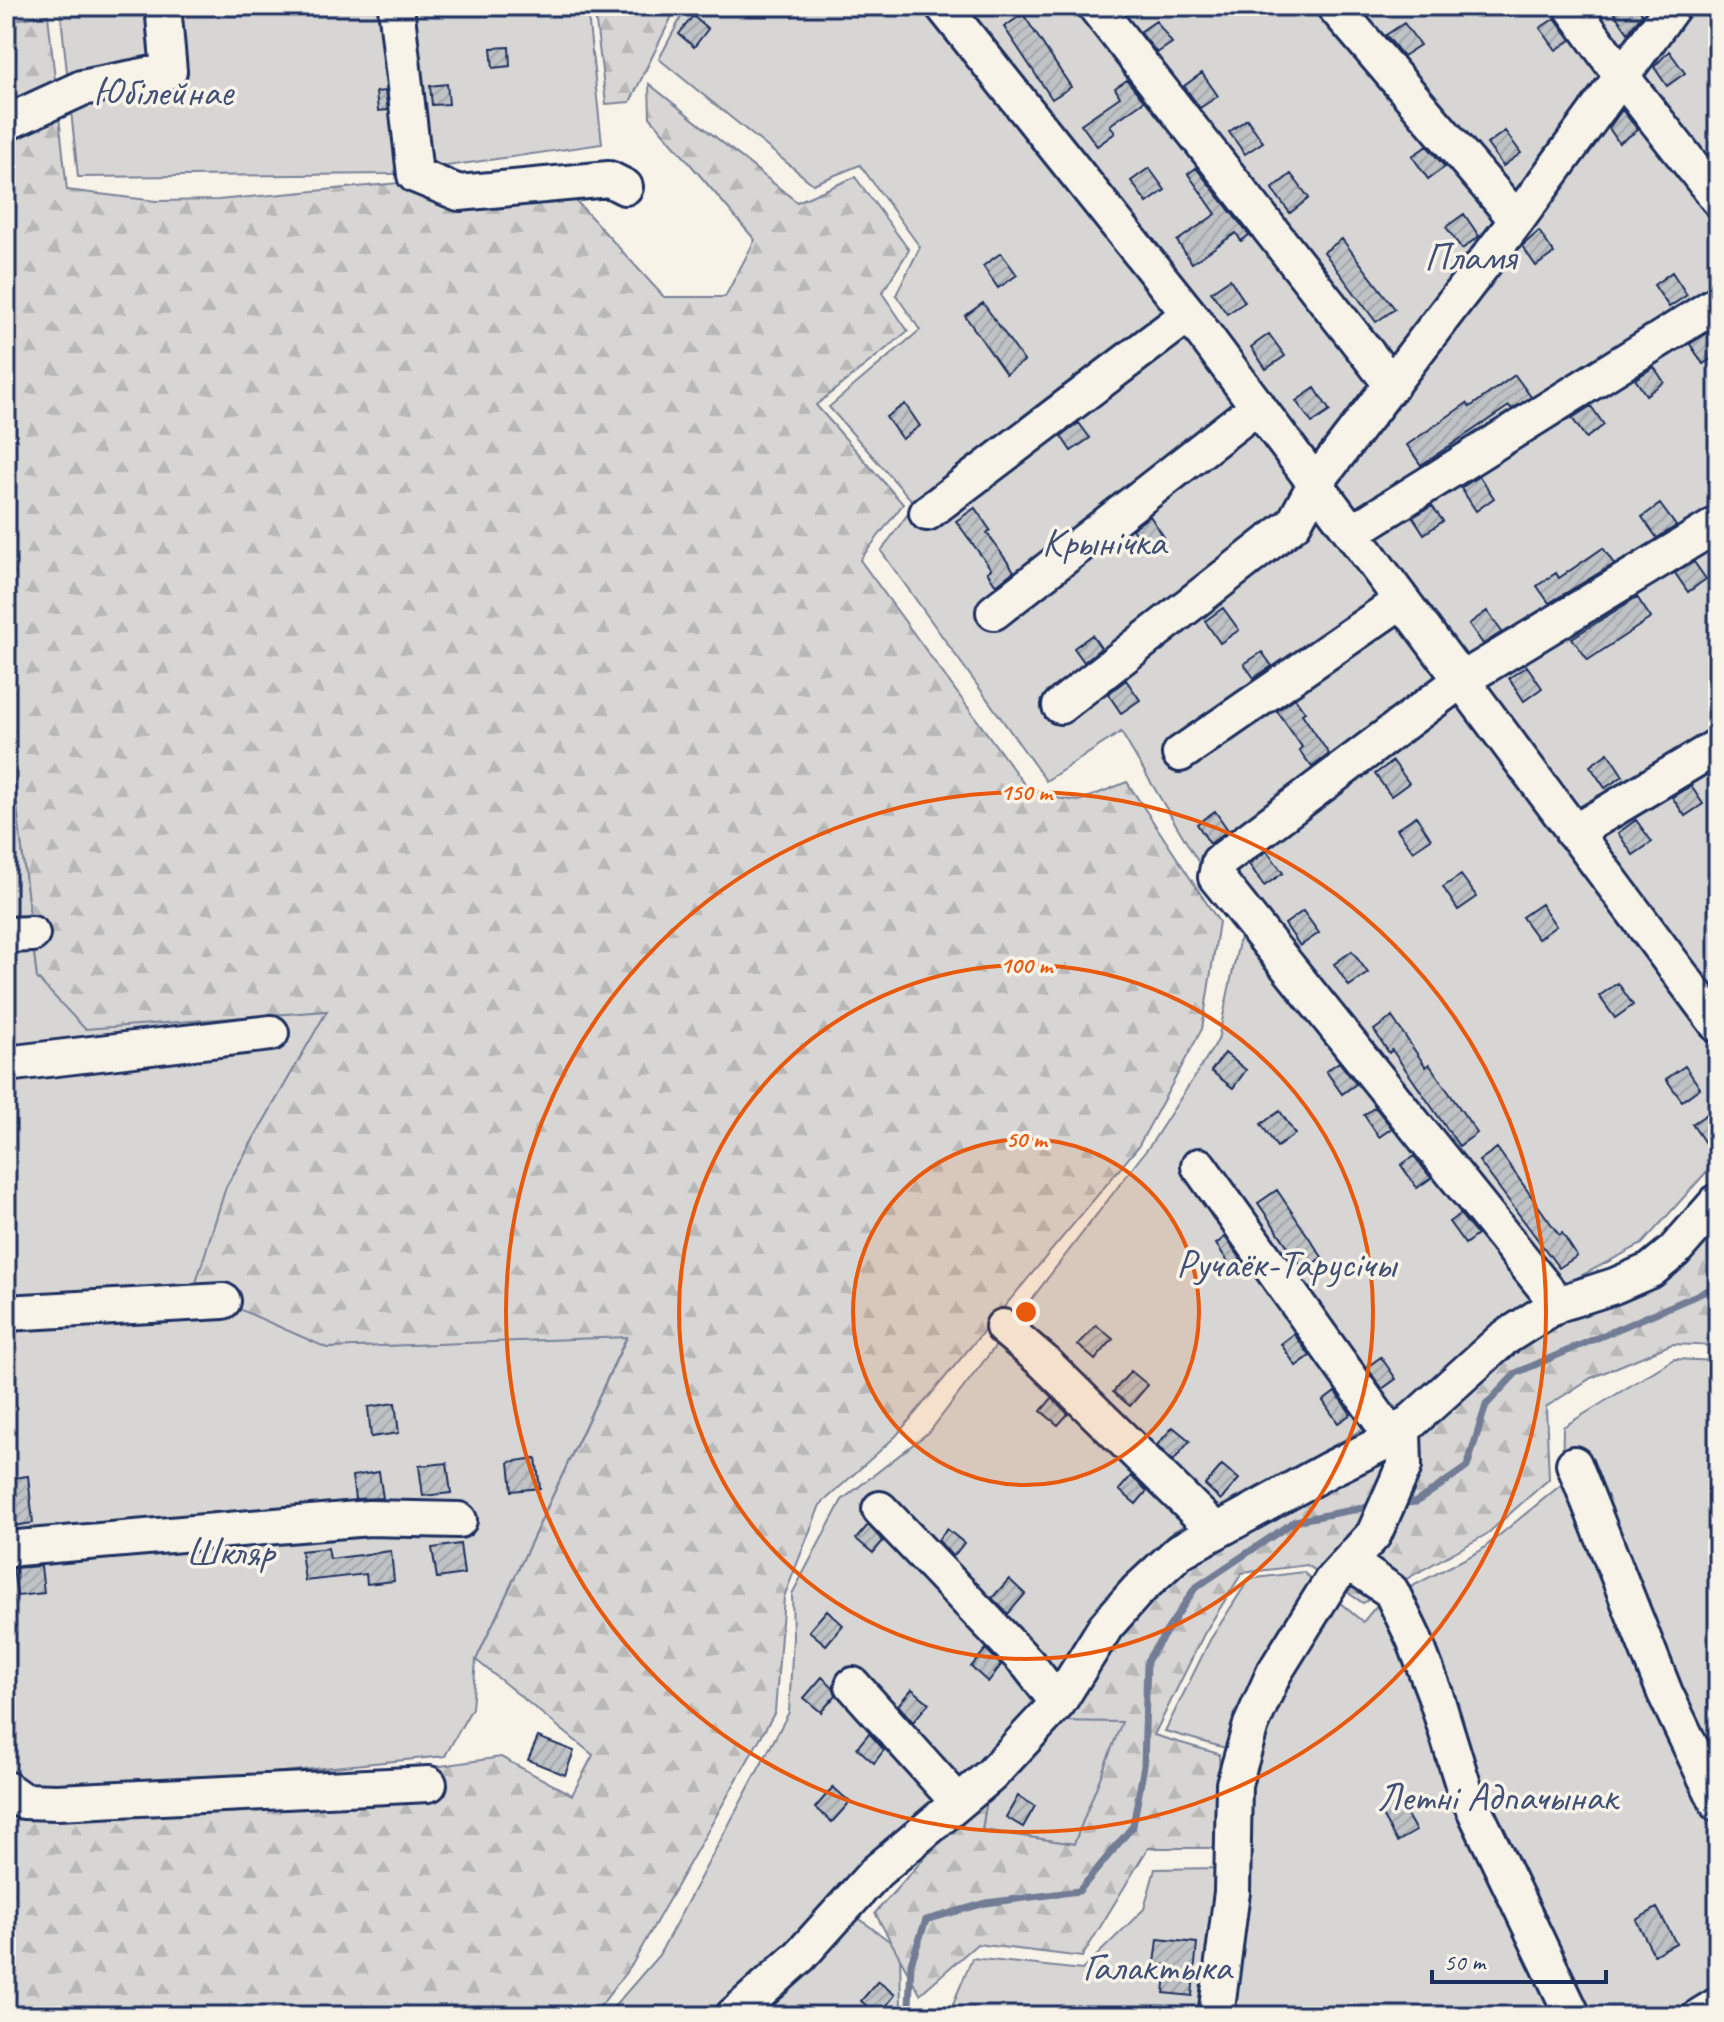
<svg xmlns="http://www.w3.org/2000/svg" width="1724" height="2022" font-family="Caveat,sans-serif">
	<style>
		.green { fill: #d7d6d4; stroke: #798299; stroke-width: 2 }
		.forest { fill: url(#forest-firs); stroke: #798299; stroke-width: 2 }
		.lines { fill: none; stroke-linecap: round; stroke-linejoin: round }
		.stream { stroke: #727c95; stroke-width: 7 }
		.building { fill: url(#building-hatch); stroke: #1b2f5e; stroke-width: 2 }
		.minor-casing { stroke: #1b2f5e; stroke-width: 40 }
		.minor { stroke: #f7f3e8; stroke-width: 34 }
		.ring { fill: none; stroke: #e8590c; stroke-width: 4 }
		.labels { text-anchor: middle; stroke-width: 7; stroke-linejoin: round; paint-order: stroke }
		.park-label { font-size: 40px; fill: #415076; stroke: #f7f3e8 }
		.centre { fill: #e8590c; stroke: #f7f3e8; stroke-width: 4 }
		.ring-label { font-size: 24px; text-anchor: middle; font-weight: bold; fill: #e8590c; stroke: #f7f3e8; stroke-width: 7; stroke-linejoin: round; paint-order: stroke }
	</style>
	<defs>
		<pattern id="forest-firs" width="22" height="20" patternUnits="userSpaceOnUse" patternTransform="scale(2)"><rect width="22" height="20" fill="#d7d6d4"/><path d="M5 1l3.5 6h-7zM16 11l3.5 6h-7z" fill="#b8b8b8"/></pattern>
		<pattern id="building-hatch" width="6" height="6" patternUnits="userSpaceOnUse" patternTransform="scale(2)"><rect width="6" height="6" fill="#c0c3c5"/><path d="M-1 1l2-2M0 6l6-6M5 7l2-2" fill="none" stroke="#a4a8ac"/></pattern>
	</defs>
	<rect width="100%" height="100%" fill="#f7f3e8"/>
	<filter id="ink" filterUnits="userSpaceOnUse"><feTurbulence type="fractalNoise" baseFrequency=".0125" numOctaves="2"/><feDisplacementMap in="SourceGraphic" scale="16" xChannelSelector="R" yChannelSelector="G"/><feConvolveMatrix kernelMatrix="1 2 1 2 8 2 1 2 1" color-interpolation-filters="sRGB"/></filter>
	<g filter="url(#ink)">
		<path class="green" d="M60,6H587L602,144L391,174L78,177Z
			M687,6H921L1130,266L1718,1046V1159L1642,1244L1542,1296L1487,1329L1431,1386L1346,1439L1174,1531L1127,1580L1029,1709L1052,1721H1123L1074,1844L982,1830L989,1786L837,1902L900,1949L901,2008L881,2016H606L659,1955L789,1712L793,1637L792,1594L842,1500L930,1431L1151,1144L1218,1040L1243,923L1197,860L1121,732L1046,781L881,551L915,504L829,407L920,330L896,295L920,247L860,165L813,184L659,59Z
			M959,6H1718V1002Z
			M6,711L37,978L328,1010L226,1187L327,1348L627,1336L476,1660L472,1708L445,1756L60,1794L6,1803Z
			M1674,1359L1718,1361V1992L1677,2016H1230L1247,1754L1165,1731L1210,1640L1249,1579L1303,1572L1363,1622L1378,1604L1480,1551L1562,1484L1563,1427Z
			M1219,1868L1198,2016H948L972,1958L1082,1970L1144,1909L1155,1869Z"/>
		<path class="forest" d="M594,6H677L630,102L606,104Z
			M48,15L67,190L156,201L218,200L547,169L664,297H725L755,240L650,117L649,84L797,202L855,177L909,250L882,293L908,331L816,405L903,504L860,560L1032,795L1079,801L1127,782L1219,922L1202,1029L1138,1147L896,1436L820,1505L784,1597L775,1712L633,1963L596,2012L538,2016H105L104,2013L6,2016V1807L427,1768L501,1757L572,1795L593,1755L476,1660L627,1337L327,1348L194,1289L226,1187L327,1011L85,1029L37,978L6,711V21Z
			M1718,1233V1346L1672,1344L1591,1378L1546,1407L1549,1479L1487,1534L1363,1603L1307,1565L1242,1573L1204,1634L1154,1735L1219,1754L1224,1848H1148L1082,1957L977,1944L920,1994L875,1913L989,1786L982,1830L1074,1844L1122,1722L1052,1721L1118,1627L1162,1585L1535,1334L1616,1295Z"/>
		<g class="lines">
			<path class="stream" d="M1406,1503L1416,1502L1467,1467L1486,1405L1516,1373L1718,1286
				M905,2016L909,2006L911,1963L926,1920L986,1903L1079,1891L1133,1826L1144,1766L1147,1661L1195,1588L1295,1521L1368,1507"/>
		</g>
		<path class="building" d="M1624,6H1637L1642,14L1628,33L1614,13Z
			M1023,14L1071,87L1052,99L1004,27Z
			M693,16L708,29L694,47L679,34Z
			M1555,18L1571,40L1556,50L1540,28Z
			M1156,21L1172,43L1157,53L1140,32Z
			M1404,23L1420,45L1403,56L1386,35Z
			M509,47L510,66L493,68L491,48Z
			M1669,51L1685,73L1667,86L1654,67Z
			M1202,73L1218,96L1200,108L1184,86Z
			M1127,80L1144,101L1110,125L1115,133L1097,146L1081,124L1120,97L1115,88Z
			M447,84L449,104L432,105L430,86Z
			M385,91L388,110L378,111L376,92Z
			M1622,110L1638,130L1619,143L1609,128Z
			M1247,119L1263,142L1245,154L1229,132Z
			M1505,131L1521,153L1503,166L1487,144Z
			M1427,146L1445,167L1428,179L1412,156Z
			M1149,168L1165,190L1147,203L1131,181Z
			M1196,168L1249,235L1241,241L1236,233L1192,263L1177,241L1216,214L1188,174Z
			M1291,174L1309,198L1290,213L1272,189Z
			M1464,214L1479,236L1462,249L1446,227Z
			M1539,231L1554,253L1536,266L1522,246Z
			M1342,239L1395,309L1376,322L1324,252Z
			M1001,253L1017,275L998,288L983,266Z
			M1672,272L1687,295L1669,307L1654,285Z
			M1230,279L1245,302L1227,314L1211,292Z
			M983,303L1024,361L1006,374L965,316Z
			M1709,332L1718,346V354L1703,364L1690,344Z
			M1269,334L1285,356L1266,369L1251,347Z
			M1654,367L1664,382L1646,395L1635,379Z
			M1515,375L1531,397L1512,409L1509,406L1421,465L1407,445L1467,403L1470,407Z
			M1315,388L1330,411L1312,423L1296,401Z
			M905,404L920,426L902,439L886,417Z
			M1591,406L1604,425L1586,438L1572,418Z
			M1079,423L1090,438L1071,451L1061,436Z
			M1479,476L1494,498L1476,511L1461,488Z
			M1660,504L1676,526L1657,538L1642,517Z
			M1432,506L1443,521L1424,534L1413,517Z
			M975,508L990,530L987,533L1014,571L996,585L987,572L991,569L956,521Z
			M1150,516L1164,537L1146,549L1132,529Z
			M1603,548L1614,564L1549,603L1537,586L1556,573L1559,578Z
			M1694,562L1706,579L1688,592L1675,573Z
			M1637,597L1651,618L1588,660L1572,638Z
			M1223,608L1239,630L1220,643L1205,621Z
			M1487,611L1502,632L1483,644L1469,624Z
			M1092,635L1101,648L1084,662L1074,648Z
			M1262,652L1272,666L1254,678L1244,664Z
			M1527,666L1542,688L1524,701L1509,678Z
			M1126,680L1140,700L1121,713L1108,694Z
			M1295,698L1305,712L1302,714L1329,754L1312,767L1299,750L1302,747L1277,711Z
			M1608,753L1623,776L1605,788L1590,766Z
			M1393,761L1409,783L1391,796L1375,774Z
			M1691,786L1703,804L1685,816L1672,797Z
			M1215,811L1228,830L1210,844L1197,824Z
			M1416,816L1431,839L1413,851L1397,829Z
			M1636,820L1652,842L1633,855L1618,833Z
			M1267,851L1283,873L1264,886L1249,864Z
			M1461,875L1477,897L1458,910L1443,887Z
			M1541,904L1556,926L1538,939L1522,917Z
			M1303,911L1319,933L1300,946L1285,924Z
			M1352,951L1368,973L1349,986L1334,964Z
			M1618,983L1633,1005L1615,1018L1599,996Z
			M1392,1017L1426,1067L1429,1064L1477,1133L1459,1146L1392,1050L1389,1053L1374,1030Z
			M1225,1053L1246,1070L1233,1088L1211,1071Z
			M1339,1062L1356,1084L1342,1094L1326,1071Z
			M1685,1066L1700,1088L1682,1101L1666,1079Z
			M1375,1107L1392,1128L1379,1137L1364,1115Z
			M1280,1111L1295,1134L1277,1147L1261,1124Z
			M1710,1112L1718,1122V1162L1692,1124Z
			M1497,1148L1559,1235L1562,1233L1577,1256L1559,1268L1479,1161Z
			M1414,1156L1431,1178L1417,1188L1401,1165Z
			M1277,1190L1322,1257L1304,1270L1258,1203Z
			M1460,1214L1477,1235L1465,1244L1449,1222Z
			M1225,1237L1241,1259L1231,1266L1216,1244Z
			M1096,1325L1113,1339L1095,1360L1078,1345Z
			M1294,1334L1310,1356L1296,1366L1281,1344Z
			M1381,1357L1396,1379L1382,1389L1367,1367Z
			M1131,1371L1148,1385L1130,1406L1113,1392Z
			M1335,1392L1351,1414L1338,1423L1323,1401Z
			M1052,1398L1068,1414L1058,1425L1041,1411Z
			M395,1403L399,1433L371,1437L368,1407Z
			M1173,1427L1190,1441L1173,1461L1157,1445Z
			M536,1458L540,1488L512,1491L509,1462Z
			M447,1463L451,1493L423,1496L419,1466Z
			M1222,1465L1239,1479L1221,1500L1205,1485Z
			M379,1472L383,1498L355,1499L352,1476Z
			M28,1476L33,1523L6,1527V1479Z
			M1131,1476L1147,1491L1136,1504L1119,1490Z
			M868,1525L883,1541L873,1553L856,1539Z
			M947,1529L964,1543L953,1557L938,1540Z
			M460,1544L464,1574L437,1578L432,1548Z
			M328,1548L330,1559L391,1551L394,1581L367,1584L366,1574L305,1581L301,1551Z
			M41,1566L44,1593L17,1596L13,1568Z
			M1009,1579L1025,1594L1008,1614L992,1598Z
			M827,1610L843,1625L826,1645L809,1631Z
			M986,1649L1001,1665L988,1682L971,1667Z
			M822,1677L833,1687L836,1695L821,1712L804,1698Z
			M912,1689L929,1703L913,1722L898,1705Z
			M869,1733L884,1750L874,1763L857,1748Z
			M538,1737L574,1751L565,1775L528,1760Z
			M833,1787L850,1802L832,1822L815,1808Z
			M1018,1796L1035,1806L1023,1827L1006,1817Z
			M1399,1801L1416,1831L1397,1842L1380,1812Z
			M1657,1908L1676,1943L1654,1955L1636,1920Z
			M1158,1939L1197,1943L1192,1996L1164,1993L1167,1965L1155,1964Z
			M878,1981L895,1995L878,2016L861,2001Z"/>
		<g class="lines">
			<defs>
				<path id="minor" d="M396,6L415,175L459,193L609,179L625,187
					M943,6L1189,314L1718,1025
					M1095,6L1392,385
					M1334,6L1517,220
					M1571,6L1623,78L1718,199
					M6,123L82,88L169,71L163,6
					M927,513L1189,314
					M1352,532L1718,303
					M994,612L1258,406
					M1060,706L1294,523L1315,484L1517,220L1673,6
					M1180,754L1401,601
					M1573,833L1718,746
					M6,935L32,934
					M6,1064L271,1033
					M1199,1166L1393,1438
					M1558,1304L1216,877L1219,862L1460,681L1718,524
					M6,1313L223,1301
					M1003,1327L1044,1362L1215,1530
					M1574,1464L1665,1693L1718,1804
					M880,1509L1028,1664L1058,1703
					M6,1549L369,1518L459,1520
					M1349,1562L1391,1591L1414,1639L1435,1694L1464,1788L1573,2016
					M853,1685L958,1802
					M6,1789L23,1801L57,1802L429,1784
					M733,2016L800,1956L876,1872L991,1775L1058,1703L1106,1626L1137,1591L1180,1551L1330,1469L1393,1438L1503,1339L1558,1304L1614,1286L1651,1270L1674,1251L1718,1201
					M1216,2016L1232,1892L1234,1784L1251,1725L1274,1673L1332,1580L1374,1534L1404,1466L1403,1431
					M1700,2016L1718,2005"/>
			</defs>
			<use href="#minor" class="minor-casing"/>
			<use href="#minor" class="minor"/>
		</g>
	</g>
	<circle cx="1026" cy="1312" r="173" fill="#e8590c" fill-opacity=".12"/>
	<g class="ring">
		<circle cx="1026" cy="1312" r="173"/>
		<circle cx="1026" cy="1312" r="347"/>
		<circle cx="1026" cy="1312" r="520"/>
	</g>
	<g class="labels">
		<g class="park-label">
			<text x="163" y="105">Юбілейнае</text>
			<text x="1470" y="270">Пламя</text>
			<text x="1104" y="555">Крынічка</text>
			<text x="1286" y="1277">Ручаёк-Тарусічы</text>
			<text x="230" y="1565">Шкляр</text>
			<text x="1497" y="1810">Летні Адпачынак</text>
			<text x="1157" y="1980">Галактыка</text>
		</g>
	</g>
	<circle cx="1026" cy="1312" r="12" class="centre"/>
	<g class="ring-label">
		<text x="1026" y="800">150 m</text>
		<text x="1026" y="973">100 m</text>
		<text x="1026" y="1147">50 m</text>
	</g>
	<rect width="1724" height="2022" fill="none" stroke="#f7f3e8" stroke-width="32"/>
	<rect x="16" y="16" width="1692" height="1990" fill="none" stroke="#1b2f5e" stroke-width="3" filter="url(#ink)"/>
	<path d="M1432 1970v12h174v-12" fill="none" stroke="#1b2f5e" stroke-width="4"/>
	<text x="1444" y="1970" font-size="24" fill="#1b2f5e" stroke="#f7f3e8" stroke-width="6" paint-order="stroke">50 m</text>
</svg>
